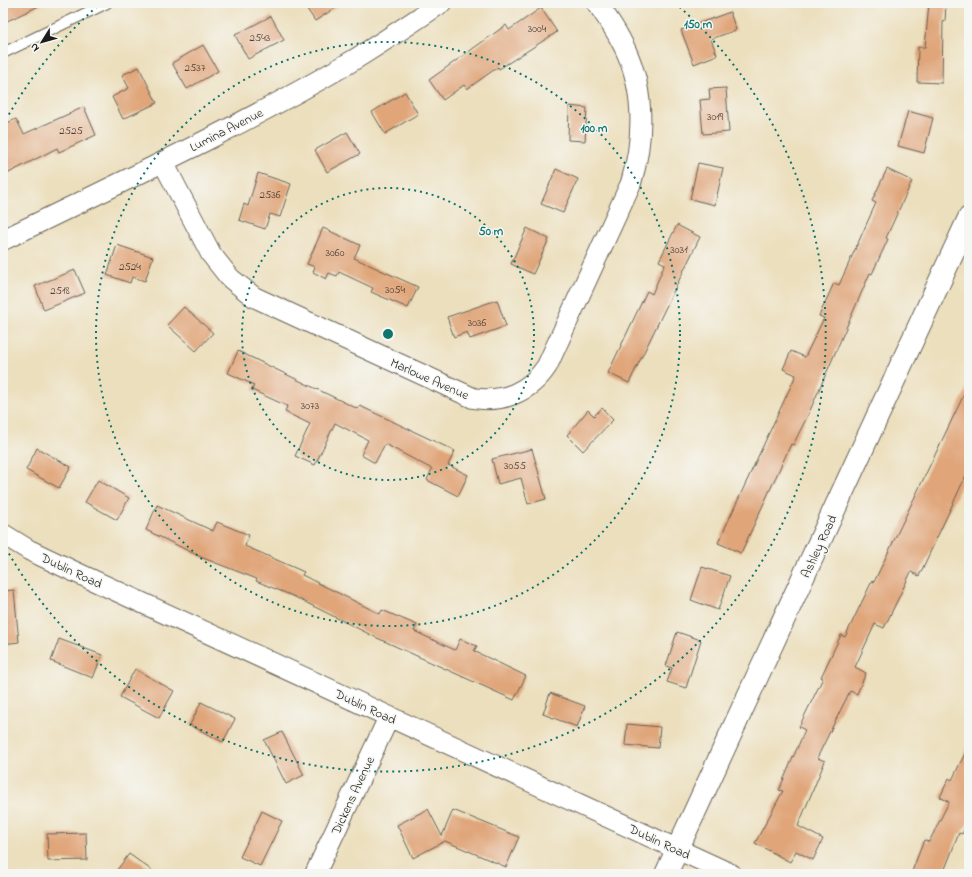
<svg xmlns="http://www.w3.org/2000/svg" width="972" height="877" font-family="'Indie Flower',sans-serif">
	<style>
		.building { fill: #e0a579 }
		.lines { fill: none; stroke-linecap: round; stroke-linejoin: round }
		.service-casing { stroke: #656054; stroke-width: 12 }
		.minor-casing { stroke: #656054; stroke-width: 22 }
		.tertiary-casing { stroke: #656054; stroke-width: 24 }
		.service { stroke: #fff; stroke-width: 10 }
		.minor { stroke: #fff; stroke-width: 20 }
		.tertiary { stroke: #fff; stroke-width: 22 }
		.ring { fill: none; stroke: #0f766e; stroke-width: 2; stroke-dasharray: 2 4 }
		.labels { text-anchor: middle; stroke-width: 3; stroke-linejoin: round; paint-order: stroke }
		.number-label { font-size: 11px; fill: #4d3e33 }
		.street-label { font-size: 13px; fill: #1c1c1c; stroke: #f6f6f2 }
		.centre { fill: #0f766e; stroke: #f6f6f2; stroke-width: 2 }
		.ring-label { font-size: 12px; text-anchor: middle; font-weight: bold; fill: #0f766e; stroke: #f6f6f2; stroke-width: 3; stroke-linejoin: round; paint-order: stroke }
	</style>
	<rect width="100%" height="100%" fill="#f6f6f2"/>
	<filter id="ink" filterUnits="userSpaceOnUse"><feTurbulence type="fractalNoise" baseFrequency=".025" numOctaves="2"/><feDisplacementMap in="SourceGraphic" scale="8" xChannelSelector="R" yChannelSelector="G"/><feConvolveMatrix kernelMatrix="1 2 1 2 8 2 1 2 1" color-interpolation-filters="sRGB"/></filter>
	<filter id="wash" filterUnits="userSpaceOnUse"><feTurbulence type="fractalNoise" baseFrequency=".012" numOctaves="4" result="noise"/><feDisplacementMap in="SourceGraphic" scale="16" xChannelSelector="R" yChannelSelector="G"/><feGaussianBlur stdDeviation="0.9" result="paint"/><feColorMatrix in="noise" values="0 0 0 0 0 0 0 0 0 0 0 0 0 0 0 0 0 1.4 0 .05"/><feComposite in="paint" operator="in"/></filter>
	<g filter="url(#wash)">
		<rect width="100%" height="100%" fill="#ecdfbd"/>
		<g id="blocks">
			<path class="building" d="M3,3H45L3,23Z
				M303,3H343L315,21Z
				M929,3H946L945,22L943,21L942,83L917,82L918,47H925Z
				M541,8L557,32L499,69L498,67L467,89L464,85L443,100L429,80L506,25L509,30Z
				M730,12L736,30L711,39L717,55L694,64L681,30Z
				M271,16L284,40L248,59L235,35Z
				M203,45L218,71L187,89L172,63Z
				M139,67L157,103L123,119L112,97L129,88L122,75Z
				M726,88L729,132L703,134L700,100L710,99L709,89Z
				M405,92L418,114L385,134L372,112Z
				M569,106L587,108L585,141L568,140Z
				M84,107L96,135L59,152L57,148L3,176V125L16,119L24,134Z
				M908,111L933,118L924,153L898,146Z
				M347,132L360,154L327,172L315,150Z
				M698,163L723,168L715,205L690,199Z
				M556,169L578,179L563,213L541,204Z
				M887,169L912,181L886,238L888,239L872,274L870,273L808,415L793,445L791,444L741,553L718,543L796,375L783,369L791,351L805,357L824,318L819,316L834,283L839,285L876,203L872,201Z
				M258,173L291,184L280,217L270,214L265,229L239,220L244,204L248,206Z
				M677,225L700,237L629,383L608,373L647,291L652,294L665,264L659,261Z
				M323,228L360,245L354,258L418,287L408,308L371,292L373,288L339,272L337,276L329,273L326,279L313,272L315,267L307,264Z
				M527,228L549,239L533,274L511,264Z
				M117,245L153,257L145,281L132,277L130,283L107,275Z
				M75,270L85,293L44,310L35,286Z
				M497,300L506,326L470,339L467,332L454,337L447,317Z
				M184,307L213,333L196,351L167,325Z
				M238,351L358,409L360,406L455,451L448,465L468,475L458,496L427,480L432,469L385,444L375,463L361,455L368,440L335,423L315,465L295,456L310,424L285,412L287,406L252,390L254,385L228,373Z
				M969,384V469L919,576L911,572L884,628L875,624L855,667L866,673L857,694L850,691L817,758L825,761L798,826L823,839L813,860L796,851L790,862L755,843L783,791L779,790L805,730L799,727L823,678L821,677L841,635L845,637L872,581L874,582Z
				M602,408L613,420L583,451L567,435L588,410L594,416Z
				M37,448L71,467L59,488L26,470Z
				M532,449L546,499L528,504L521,478L498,484L492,459Z
				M98,480L129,498L117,520L85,502Z
				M157,505L213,531L217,522L249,535L245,546L304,572L302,575L380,614L382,610L417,625L414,631L455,650L460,639L477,646L474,651L526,676L514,700L375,637L293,596L256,581L257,579L203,558L146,530Z
				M702,567L730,576L718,610L691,600Z
				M14,590L19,642L3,644V591Z
				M677,632L701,640L686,688L667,682L672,668L666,666Z
				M59,639L102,655L93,678L51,661Z
				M135,669L174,691L159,718L120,697Z
				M550,693L585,706L577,727L543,714Z
				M201,702L235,719L223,742L190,725Z
				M627,724L660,727L658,748L625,745Z
				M282,732L304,775L286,784L264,740Z
				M969,745V820L962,834L959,833L943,874H911L924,840L929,842L949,802L940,797L949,778L952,780Z
				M428,809L442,836L453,810L519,837L506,867L445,841L413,858L397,825Z
				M262,811L282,821L260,866L240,857Z
				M86,833L87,860L48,861L47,834Z
				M129,854L157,874H114Z"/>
		</g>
	</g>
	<g filter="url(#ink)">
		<use href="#blocks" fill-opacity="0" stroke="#656054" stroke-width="1"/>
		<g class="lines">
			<defs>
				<path id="service" d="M3,53L107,3"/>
				<path id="minor" d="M163,162L211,254L230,278L254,297L473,398C503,403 530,392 547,366L631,183C645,136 645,83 620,39C614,27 605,15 597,3
					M3,240C119,183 236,129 347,64C379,45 410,24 441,3
					M3,534L29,550L73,571L731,874
					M315,874L389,717"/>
				<path id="tertiary" d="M666,874L969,218"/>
			</defs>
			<use href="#service" class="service-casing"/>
			<use href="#minor" class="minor-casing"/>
			<use href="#tertiary" class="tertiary-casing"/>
			<use href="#service" class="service"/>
			<use href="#minor" class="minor"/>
			<use href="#tertiary" class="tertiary"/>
		</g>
	</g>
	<g class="ring">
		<circle cx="388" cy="334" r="146"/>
		<circle cx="388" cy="334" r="292"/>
		<path d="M3 125A438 438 0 0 1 101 3M675 3A438 438 0 1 1 3 543"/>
	</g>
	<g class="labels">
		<g class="number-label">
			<text x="537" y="32">3004</text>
			<text x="260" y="41">2543</text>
			<text x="195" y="71">2537</text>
			<text x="715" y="120">3019</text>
			<text x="71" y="134">2525</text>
			<text x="270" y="198">2536</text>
			<text x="679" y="253">3031</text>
			<text x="335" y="256">3060</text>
			<text x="130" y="270">2524</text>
			<text x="395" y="293">3054</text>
			<text x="60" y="294">2518</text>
			<text x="477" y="326">3036</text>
			<text x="310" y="409">3073</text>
			<text x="515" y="469">3055</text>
		</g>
		<g class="street-label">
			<text transform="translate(226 129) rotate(-27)" y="5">Lumina Avenue</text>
			<text transform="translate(430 378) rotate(24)" y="5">Marlowe Avenue</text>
			<text transform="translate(818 546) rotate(-65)" y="5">Ashley Road</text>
			<text transform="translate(72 570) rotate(25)" y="5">Dublin Road</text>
			<text transform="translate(366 706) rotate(25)" y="5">Dublin Road</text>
			<text transform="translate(352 795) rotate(-65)" y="5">Dickens Avenue</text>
			<text transform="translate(660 841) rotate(25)" y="5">Dublin Road</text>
		</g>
	</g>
	<circle cx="388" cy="334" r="6" class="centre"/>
	<g class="ring-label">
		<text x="698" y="28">150 m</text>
		<text x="594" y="132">100 m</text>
		<text x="491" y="235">50 m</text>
	</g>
	<rect width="972" height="877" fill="none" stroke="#f6f6f2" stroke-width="16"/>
	<g transform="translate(42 42) rotate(233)" stroke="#f6f6f2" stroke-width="3" paint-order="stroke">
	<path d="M0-3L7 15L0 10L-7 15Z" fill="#1c1c1c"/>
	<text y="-6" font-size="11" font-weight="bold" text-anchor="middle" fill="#1c1c1c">N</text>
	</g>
</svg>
